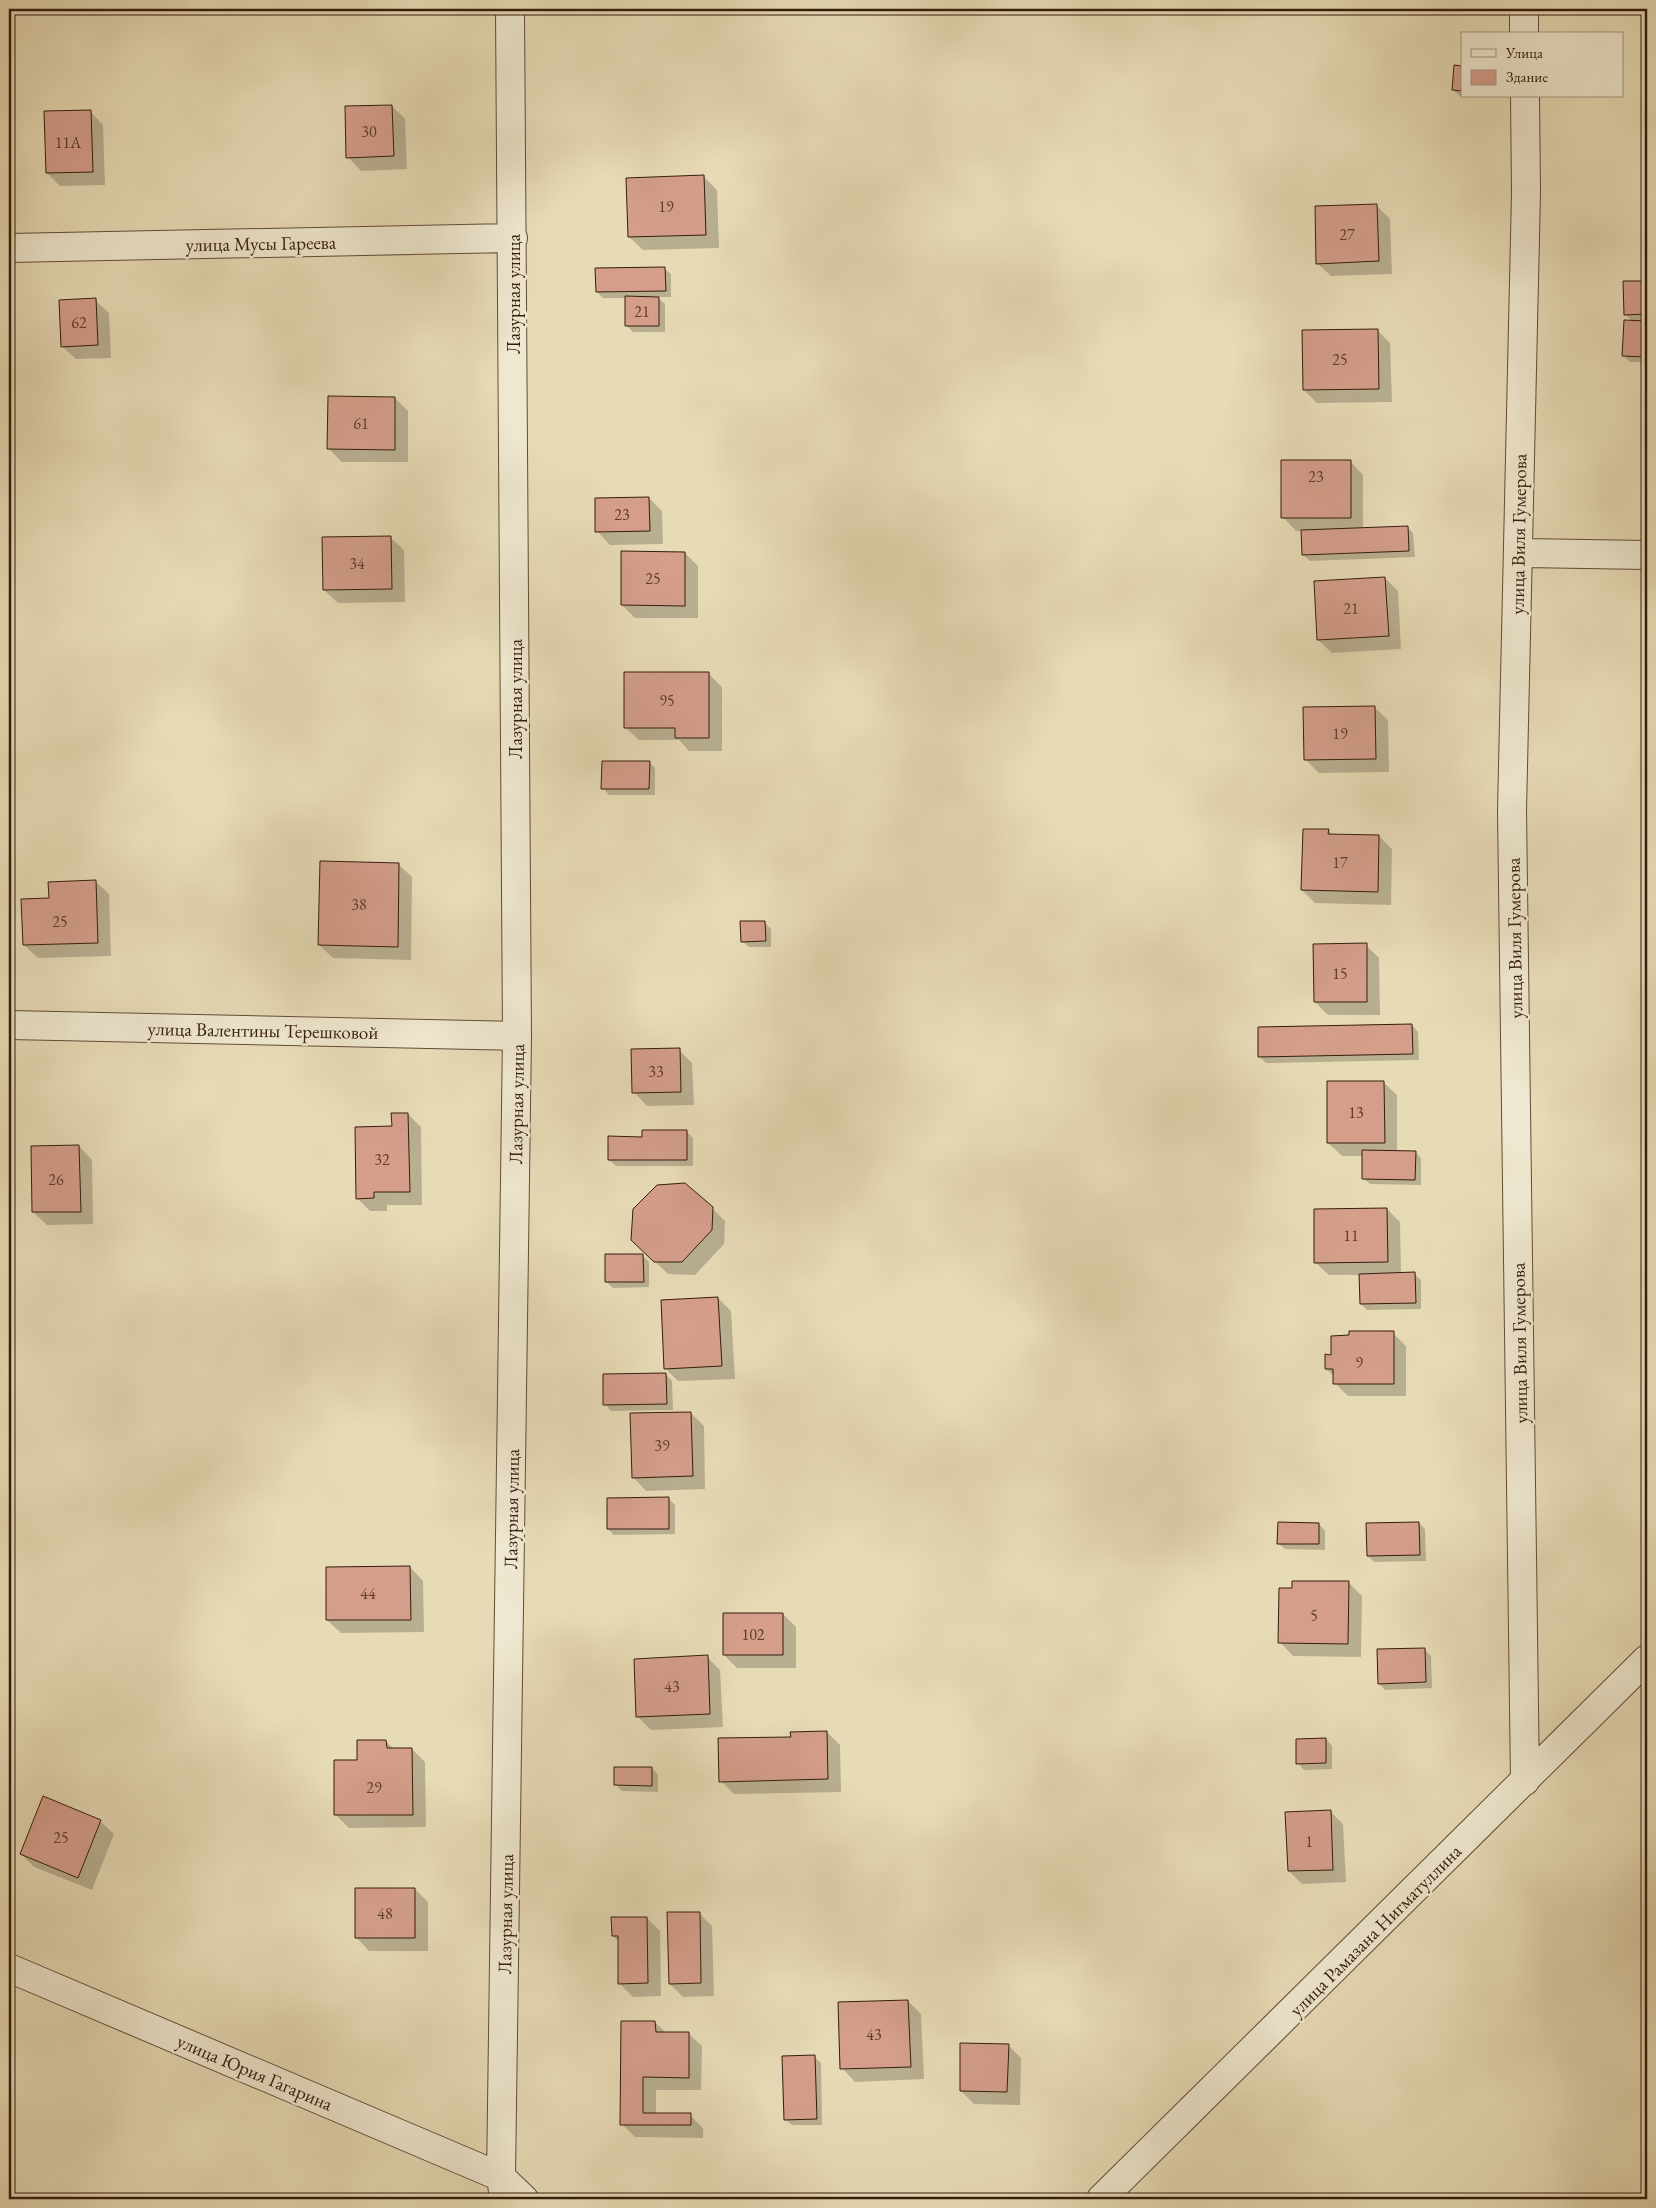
<svg xmlns="http://www.w3.org/2000/svg" width="1656" height="2208" font-family="'EB Garamond',serif">
	<style>
		.shadow { fill: #0003 }
		.building { fill: #d49e8b; stroke: #351c0d }
		.lines { fill: none; stroke-linecap: round; stroke-linejoin: round }
		.minor-casing { stroke: #624c37; stroke-width: 30 }
		.path { stroke: #351c0d; stroke-width: 3; stroke-dasharray: 1 2.5; stroke-linecap: butt }
		.minor { stroke: #efe8d0; stroke-width: 28 }
		.labels { text-anchor: middle; stroke-width: 5; stroke-linejoin: round; paint-order: stroke }
		.number-label { font-size: 16px; fill: #5d3c2c }
		.street-label { font-size: 19px; fill: #351c0d; stroke: #efe8d0 }
	</style>
	<rect width="100%" height="100%" fill="#e7dbb6"/>
	<filter id="stains"><feTurbulence type="fractalNoise" baseFrequency=".004" numOctaves="4"/><feColorMatrix values="0 0 0 0 .2 0 0 0 0 .09 0 0 0 0 .02 0 0 0 .5 -.17"/></filter>
	<radialGradient id="worn" r=".72"><stop offset=".6" stop-color="#630" stop-opacity="0"/><stop offset="1" stop-color="#630" stop-opacity=".3"/></radialGradient>
	<path class="shadow" d="M1455,66L1462,67V96L1475,98L1460,96L1453,90Z
		M392,106L405,119L407,169L361,171L348,157Z
		M90,111L103,125L105,185L60,186L47,173Z
		M704,177L717,190L719,248L643,250L629,237Z
		M1377,206L1390,219L1392,274L1331,276L1317,263Z
		M664,268L671,274V297H657L665,304V332H633L627,326L626,298H603L597,292Z
		M1625,282H1647V362H1630L1624,356L1633,322L1625,314Z
		M95,300L109,313L111,358L76,359L62,346Z
		M1377,330L1390,343L1392,402L1317,403L1304,390Z
		M395,398L408,411V462H342L328,448Z
		M1350,461L1363,475V529L1407,527L1413,533L1415,557L1310,561L1303,555L1302,531H1296L1283,517Z
		M649,498L662,511L663,544L610,545L597,531Z
		M390,537L404,550L405,602L338,603L324,590Z
		M685,553L698,566V618H635L622,605Z
		M1385,578L1398,591L1401,649L1332,653L1318,640Z
		M709,674L722,687V751H689L679,740H639L625,727Z
		M1374,707L1388,720L1389,772L1319,773L1306,760Z
		M649,762L655,768V795H609L603,788Z
		M1328,830L1333,835L1379,836L1392,849L1391,905L1315,903L1302,890Z
		M398,864L412,877L411,960L333,958L319,945Z
		M95,881L109,894L111,956L38,958L24,945L50,899Z
		M764,922L771,929V947H749L742,941Z
		M1366,945L1379,958L1380,1015H1328L1315,1002Z
		M1412,1025L1418,1032L1419,1060L1266,1063L1260,1057Z
		M679,1050L692,1063L694,1105L647,1106L634,1092Z
		M1383,1082L1397,1095V1152H1415L1421,1158V1185L1370,1184L1363,1178V1156H1342L1328,1143Z
		M408,1114L421,1127L422,1205H387V1211H370L357,1198L393,1127Z
		M686,1131L693,1138V1166H616L609,1160L643,1138Z
		M79,1146L92,1160L93,1224L47,1225L33,1212Z
		M712,1208L725,1221L724,1244L695,1275L668,1274L646,1253Z
		M1387,1209L1400,1222L1401,1274H1414L1421,1280V1309L1367,1310L1361,1304L1360,1275H1329L1315,1262Z
		M642,1255L649,1262V1287L613,1288L606,1282Z
		M718,1298L731,1311L735,1379L678,1381L665,1368Z
		M1393,1333L1406,1346V1396H1348L1335,1383V1377L1326,1369L1332,1356Z
		M666,1374L672,1381L673,1410L611,1411L605,1404Z
		M691,1413L704,1426L705,1489L646,1491L633,1477Z
		M669,1499L675,1505V1534L614,1535L608,1529Z
		M1419,1523L1425,1529L1426,1561L1374,1562L1368,1556Z
		M1319,1524L1325,1531V1550L1285,1549L1278,1543Z
		M410,1567L423,1581L424,1632L341,1633L327,1620Z
		M1349,1583L1362,1596L1361,1657L1293,1656L1280,1642Z
		M783,1614L796,1627V1668H737L724,1655Z
		M1424,1649L1431,1656L1432,1688L1385,1690L1379,1683Z
		M707,1657L720,1670L723,1727L651,1730L638,1717Z
		M827,1732L840,1745L841,1792L734,1794L721,1781L792,1738Z
		M1326,1739L1332,1746V1769L1304,1770L1298,1763Z
		M386,1741L394,1749H412L425,1762L426,1827L349,1828L336,1815L358,1761Z
		M652,1768L658,1775V1792L622,1791L616,1785Z
		M1330,1811L1343,1824L1346,1882L1302,1884L1289,1871Z
		M100,1821L114,1834L92,1890L34,1867L21,1854Z
		M415,1889L428,1902V1951H369L356,1937Z
		M699,1913L712,1926L714,1996L683,1997L670,1984Z
		M647,1918L660,1931L661,1996L633,1997L619,1983V1942L613,1936Z
		M908,2001L921,2014L924,2079L855,2082L842,2068Z
		M655,2022L666,2033H688L702,2046L701,2090H656V2115H690L703,2128V2138L635,2137L622,2124Z
		M1008,2045L1021,2058L1020,2105L974,2104L961,2091Z
		M815,2057L821,2063L822,2125H792L785,2119Z"/>
	<path class="building" d="M1454,65L1462,66V91L1452,90Z
		M392,105L394,156L346,158L345,106Z
		M91,110L93,172L46,173L44,111Z
		M704,175L706,235L628,237L626,178Z
		M1377,204L1379,261L1316,264L1315,206Z
		M665,267L666,291L596,292L595,268Z
		M1623,281H1647V314L1624,315Z
		M625,296L659,297V326H625Z
		M96,298L98,345L61,347L59,300Z
		M1624,320L1647,321V357L1622,356Z
		M1378,329L1379,389L1303,390L1302,330Z
		M328,396L395,397V450L327,449Z
		M1281,460H1351V518H1281Z
		M649,497L650,531L595,532V498Z
		M1408,526L1409,551L1302,555L1301,530Z
		M391,536L392,589L323,590L322,537Z
		M621,551L685,552V606L621,605Z
		M1385,577L1389,636L1317,640L1314,581Z
		M624,672H709V738H675V728H624Z
		M1375,706L1376,759L1304,760L1303,707Z
		M602,761H650L649,789H601Z
		M1303,829H1329L1328,834L1379,835L1378,892L1301,890Z
		M320,861L399,863L398,947L318,945Z
		M96,880L98,943L23,945L21,899L49,898L48,882Z
		M740,921H765L766,941L741,942Z
		M1367,943V1002H1314L1313,944Z
		M1412,1024L1413,1054L1258,1057V1027Z
		M680,1048L681,1092L632,1093L631,1049Z
		M1327,1081H1384L1385,1143H1327Z
		M391,1113H408L410,1192H374V1198L356,1199L355,1127L392,1126Z
		M642,1130H687V1160H608V1136L642,1137Z
		M79,1145L81,1212H32L31,1146Z
		M1362,1150L1416,1151L1415,1180L1362,1179Z
		M685,1183L713,1207L712,1230L682,1262H654L631,1240L633,1209L657,1185Z
		M1387,1208L1388,1262L1314,1263V1209Z
		M605,1254H643L644,1282H605Z
		M1415,1272L1416,1303L1360,1304L1359,1274Z
		M718,1297L722,1366L664,1369L661,1300Z
		M1349,1331H1394V1384H1333V1369H1325V1354L1331,1355V1336L1349,1335Z
		M666,1373L667,1404L603,1405V1374Z
		M691,1412L693,1476L632,1478L630,1413Z
		M669,1497V1529H607V1498Z
		M1278,1522L1319,1523V1544H1277Z
		M1419,1522L1420,1555L1367,1556L1366,1523Z
		M410,1566L411,1620H326V1567Z
		M1292,1581H1349L1348,1644L1278,1643L1279,1588H1292Z
		M723,1613H783V1655H723Z
		M1425,1648L1426,1682L1378,1684L1377,1649Z
		M708,1655L710,1714L636,1717L634,1659Z
		M827,1731L828,1779L719,1782L718,1738L791,1737L790,1732Z
		M1326,1738V1763L1296,1764V1739Z
		M357,1740H386L387,1748H412L413,1815H334V1760H357Z
		M614,1767H652V1786L614,1785Z
		M43,1796L101,1820L78,1878L20,1854Z
		M1331,1810L1333,1870L1288,1871L1285,1812Z
		M355,1888H415V1938H355Z
		M667,1912H700L701,1983L669,1984Z
		M611,1917H647L648,1983L618,1984V1936H612Z
		M908,2000L911,2067L840,2069L838,2002Z
		M621,2021H655L656,2032H689V2078L643,2077V2113H691V2125H620Z
		M960,2043L1009,2044L1007,2092L960,2091Z
		M815,2055L817,2119L784,2120L782,2056Z"/>
	<g class="lines">
		<defs>
			<path id="minor" d="M1524,9V34
				M1525,96L1526,193L1512,811L1525,1781
				M9,248L513,238
				M1518,553L1647,555
				M9,1025L517,1036
				M9,1968L501,2177L524,2199
				M504,2199L501,2177L517,1036L510,9
				M1101,2199L1647,1659"/>
		</defs>
		<use href="#minor" class="minor-casing"/>
		<path class="path" d="M1352,2199L1389,2196L1469,2199"/>
		<use href="#minor" class="minor"/>
	</g>
	<g class="labels">
		<g class="number-label">
			<text x="369" y="137">30</text>
			<text x="68" y="148">11А</text>
			<text x="666" y="212">19</text>
			<text x="1347" y="240">27</text>
			<text x="642" y="317">21</text>
			<text x="79" y="328">62</text>
			<text x="1340" y="365">25</text>
			<text x="361" y="429">61</text>
			<text x="1316" y="482">23</text>
			<text x="622" y="520">23</text>
			<text x="357" y="569">34</text>
			<text x="653" y="584">25</text>
			<text x="1351" y="614">21</text>
			<text x="667" y="706">95</text>
			<text x="1340" y="739">19</text>
			<text x="1340" y="868">17</text>
			<text x="359" y="910">38</text>
			<text x="60" y="927">25</text>
			<text x="1340" y="979">15</text>
			<text x="656" y="1077">33</text>
			<text x="1356" y="1118">13</text>
			<text x="382" y="1165">32</text>
			<text x="56" y="1185">26</text>
			<text x="1351" y="1241">11</text>
			<text x="1359" y="1368">9</text>
			<text x="662" y="1451">39</text>
			<text x="368" y="1599">44</text>
			<text x="1314" y="1621">5</text>
			<text x="753" y="1640">102</text>
			<text x="672" y="1692">43</text>
			<text x="374" y="1793">29</text>
			<text x="61" y="1843">25</text>
			<text x="1309" y="1847">1</text>
			<text x="385" y="1919">48</text>
			<text x="874" y="2040">43</text>
		</g>
		<g class="street-label">
			<text transform="translate(261 243) rotate(-1)" y="7">улица Мусы Гареева</text>
			<text transform="translate(513 294) rotate(-90)" y="7">Лазурная улица</text>
			<text transform="translate(1518 534) rotate(-89)" y="7">улица Виля Гумерова</text>
			<text transform="translate(515 699) rotate(-90)" y="7">Лазурная улица</text>
			<text transform="translate(1514 938) rotate(-91)" y="7">улица Виля Гумерова</text>
			<text transform="translate(263 1030) rotate(1)" y="7">улица Валентины Терешковой</text>
			<text transform="translate(516 1104) rotate(-89)" y="7">Лазурная улица</text>
			<text transform="translate(1519 1343) rotate(-91)" y="7">улица Виля Гумерова</text>
			<text transform="translate(511 1509) rotate(-89)" y="7">Лазурная улица</text>
			<text transform="translate(505 1914) rotate(-89)" y="7">Лазурная улица</text>
			<text transform="translate(1375 1930) rotate(-45)" y="7">улица Рамазана Нигматуллина</text>
			<text transform="translate(255 2072) rotate(23)" y="7">улица Юрия Гагарина</text>
		</g>
	</g>
	<rect width="1656" height="2208" fill="none" stroke="#e7dbb6" stroke-width="30"/>
	<rect x="10" y="10" width="1636" height="2188" fill="none" stroke="#351c0d" stroke-width="2.5"/>
	<rect x="15" y="15" width="1626" height="2178" fill="none" stroke="#351c0d"/>
	<rect x="1461" y="32" width="162" height="65" fill="#efe8d0" stroke="#a59682"/>
	<rect x="1471" y="49" width="25" height="8" fill="#efe8d0" stroke="#a59682"/>
	<text x="1506" y="58" font-size="15" fill="#351c0d">Улица</text>
	<rect x="1471" y="70" width="25" height="15" fill="#d49e8b" stroke="#a59682"/>
	<text x="1506" y="82" font-size="15" fill="#351c0d">Здание</text>
	<rect width="100%" height="100%" filter="url(#stains)"/>
	<rect width="100%" height="100%" fill="url(#worn)"/>
</svg>
